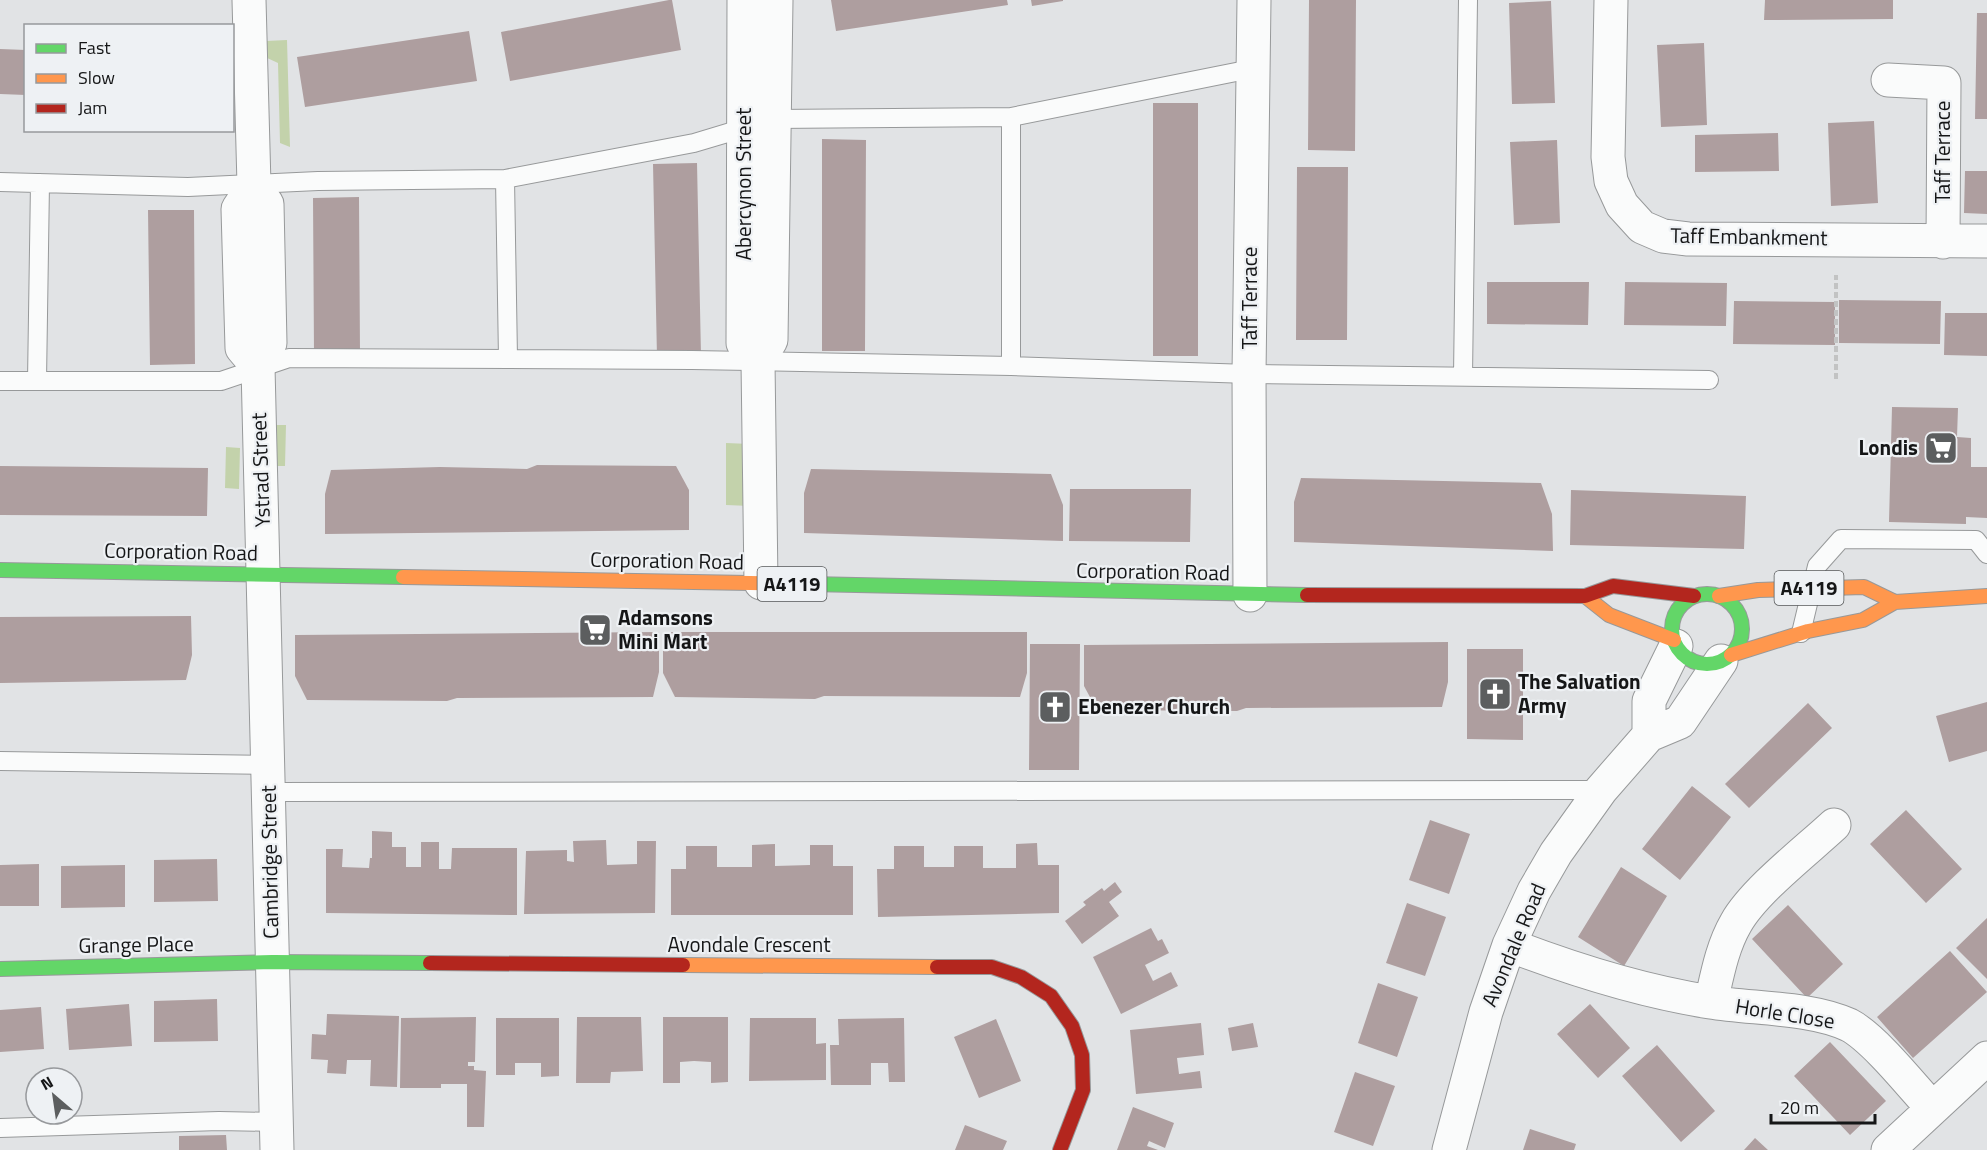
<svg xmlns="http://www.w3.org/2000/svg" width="1987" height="1150" font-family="'Titillium Web',sans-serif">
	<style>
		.green { fill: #c3d2ab }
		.building { fill: #ae9e9f }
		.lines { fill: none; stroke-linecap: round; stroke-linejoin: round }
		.lane-casing { stroke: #97999a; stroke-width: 20 }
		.street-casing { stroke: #97999a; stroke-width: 35 }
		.fast-casing { stroke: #97999a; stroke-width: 16 }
		.slow-casing { stroke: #97999a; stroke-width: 16 }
		.jam-casing { stroke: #97999a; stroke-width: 16 }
		.path { stroke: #c2c3c3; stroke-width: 4; stroke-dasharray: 6 3; stroke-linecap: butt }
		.lane { stroke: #fafbfb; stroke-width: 18 }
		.street { stroke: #fafbfb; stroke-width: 33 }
		.fast { stroke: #63d668; stroke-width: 14 }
		.slow { stroke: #ff974d; stroke-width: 14 }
		.jam { stroke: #b3261e; stroke-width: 14 }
		.labels { text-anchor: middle; stroke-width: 4.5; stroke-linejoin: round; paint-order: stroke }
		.shield { fill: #eef1f4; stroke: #565859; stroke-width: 1.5 }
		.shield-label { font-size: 20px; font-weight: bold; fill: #151617 }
		.street-label { font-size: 21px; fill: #151617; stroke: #eef1f4 }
		.poi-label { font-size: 21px; font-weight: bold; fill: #151617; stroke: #eef1f4; text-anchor: start }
	</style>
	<rect width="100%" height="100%" fill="#e1e3e5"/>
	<path class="green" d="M287,40L290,147L280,143L278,63L265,57L266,41Z
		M272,425H286L285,466H271Z
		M726,443L750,444V506L726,505Z
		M226,447L240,448L239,489L225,488Z"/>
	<path class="building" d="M669,0H672L681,50L510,81L501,32Z
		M831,0H1007L1008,5L836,31Z
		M1031,0H1063V1L1032,6Z
		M1309,0H1356L1355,151L1308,150Z
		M1765,0H1893V19L1764,20Z
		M1551,1L1555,103L1512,104L1509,3Z
		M1977,13H1987V119H1975Z
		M469,31L477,81L305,107L297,57Z
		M1704,43L1707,125L1661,127L1657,45Z
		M0,49L26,50V95L0,94Z
		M1153,103H1198V356H1153Z
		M1874,121L1878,203L1831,206L1828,123Z
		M1778,133L1779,171L1695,172V135Z
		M822,139L866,140L865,351H822Z
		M1557,140L1560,223L1514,225L1510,142Z
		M697,163L701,356L657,357L653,164Z
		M1297,167H1348L1347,340H1296Z
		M1965,171H1987V214L1964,213Z
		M359,197L360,352H314L313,198Z
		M148,210H194L195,364L150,365Z
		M1487,282H1589L1588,325L1487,324Z
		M1625,282L1727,283L1726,326L1624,325Z
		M1839,300L1941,301L1940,344L1839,343Z
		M1734,301L1835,302V345L1733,344Z
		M1945,313H1987V356L1944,355Z
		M1892,407L1958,408L1957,437L1971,438V467H1987V518L1966,517V524L1889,522Z
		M537,465L676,466L689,490V530L325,534V494L331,470L440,467L527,469Z
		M0,466L208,468L207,516L0,515Z
		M811,469L1051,474L1063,505V541L804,533V493Z
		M1301,478L1541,483L1552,514L1553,551L1294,542V502Z
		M1070,489H1191L1190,542L1069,541Z
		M1571,490L1746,496L1744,549L1570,545Z
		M191,616L192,655L186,680L0,683V617Z
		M659,632V672L653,697L457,698L447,701L307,700L295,676V635Z
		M663,632H1027V673L1020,697L824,696L815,699L675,697L663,673Z
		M1448,642V682L1442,707L1246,708L1237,711L1097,710L1084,686V645Z
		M1030,644H1080L1079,770H1029Z
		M1467,649H1523V740L1467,739Z
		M1987,702V751L1949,762L1936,716Z
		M1808,703L1832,728L1749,808L1725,784Z
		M1692,786L1731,817L1680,880L1642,849Z
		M1906,810L1962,869L1926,903L1870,844Z
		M1430,820L1470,834L1449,894L1409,880Z
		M372,831L392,832V847H406V867H421V842H439V869H451L452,848H517V915L326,913V849H343L342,867L369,868L370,858H372Z
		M606,840L607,865L637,864V841H656L655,913L524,914L526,851L567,850V861L574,862L573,841Z
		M1037,843L1038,865H1059V913L878,917L877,869H894V846H924V867H954V846H983V868H1016V844Z
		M775,844V866L810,865V845H833V866H853V915H671V869H686V846H717V867H752V845Z
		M217,859L218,901L154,902V860Z
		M39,864V906H0V865Z
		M125,865V907L61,908V866Z
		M1621,867L1667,896L1624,966L1578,937Z
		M1115,882L1122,892L1109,902L1119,916L1082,944L1065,921L1086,905L1083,902L1102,888L1104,891Z
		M1407,903L1446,917L1425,976L1386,963Z
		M1788,905L1843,964L1807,998L1752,939Z
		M1987,918V979L1956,948Z
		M1151,928L1158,941L1162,939L1169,953L1145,965L1153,981L1171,972L1178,986L1121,1014L1093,957Z
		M1950,951L1987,992L1913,1058L1877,1017Z
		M1378,983L1418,997L1397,1057L1358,1043Z
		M217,999L218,1041L154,1042V1001Z
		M129,1004L132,1046L69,1050L66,1009Z
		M1590,1004L1630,1048L1598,1078L1557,1034Z
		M41,1007L44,1049L0,1052V1010Z
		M327,1014L399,1016L397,1087L370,1086L371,1060H347L346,1074L327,1073L328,1060L311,1059L312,1034L326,1035Z
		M476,1017L475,1062H468V1066H474V1070L486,1071L484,1127H467V1084H441V1088H400L401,1018Z
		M577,1017H641L643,1071L611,1072L610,1083H576Z
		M663,1017H728V1082L711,1083V1062L694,1061L680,1062V1083H663Z
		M496,1018H559V1076L541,1077V1063H515V1075H496Z
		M750,1018H816V1044L826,1043V1080L749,1081Z
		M904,1018L905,1082H889L888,1063H871V1085H831L830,1045H839L838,1019Z
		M996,1019L1021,1081L979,1098L954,1037Z
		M1201,1023L1204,1055L1177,1058L1179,1074L1200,1071L1202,1088L1136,1094L1130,1030Z
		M1253,1023L1258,1047L1232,1051L1228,1028Z
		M1830,1042L1886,1101L1850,1135L1794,1076Z
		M1657,1045L1715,1111L1681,1142L1622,1076Z
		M1355,1072L1395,1086L1373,1146L1334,1132Z
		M1133,1107L1174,1123L1165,1148L1149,1141L1147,1146L1158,1150H1117Z
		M965,1125L1007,1141L1003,1150H955Z
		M1530,1129L1576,1144L1574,1150H1523Z
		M226,1135L227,1150H179V1136Z
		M1755,1138L1768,1150H1744Z"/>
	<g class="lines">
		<defs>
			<path id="lane" d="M505,179L508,358
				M0,182L188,187L318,181L505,179L694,143L774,119L1011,117L1251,69
				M1011,366V117
				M1463,376L1468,0
				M0,381H221L289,358L692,360L1011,366L1249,374L1709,380
				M37,381L40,183
				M1801,633L1817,566L1841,539L1976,540L1987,554
				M0,761L268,765
				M268,792L1601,790
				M0,1128L219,1121L276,1122"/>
			<path id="street" d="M249,0L254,185L267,204L270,343L258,367L277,1150
				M744,0L743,343L758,362
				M1611,0L1608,157L1611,181L1622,205L1642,227L1663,236L1688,239L1987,241
				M1888,80L1944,83L1943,242
				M254,185L238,209L242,348L258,367
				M761,583L758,362L771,340L776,0
				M1250,595L1249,374L1254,0
				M1649,735V701L1676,646
				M1509,945C1574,970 1641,991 1710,1002C1753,1009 1810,1007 1849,1025C1874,1038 1912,1086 1932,1108
				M1711,1002C1717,976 1722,947 1736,923C1754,891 1806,851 1834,825
				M1449,1150L1486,1012L1509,945L1534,891L1556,853L1601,790L1649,735L1680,722L1721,661
				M1888,1150L1987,1058"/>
			<path id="fast" d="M0,570L403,577
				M810,584L1307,595
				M1672 629a35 35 0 1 1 70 0a35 35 0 1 1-70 0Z
				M0,969L272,962L430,963"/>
			<path id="slow" d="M403,577L810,584
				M1585,596L1609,615L1674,640
				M1719,596L1758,590L1864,587L1895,602
				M1731,655L1808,631L1863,620L1895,602L1987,596
				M683,965L937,967"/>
			<path id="jam" d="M1307,595L1585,596L1613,586L1694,596
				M430,963L683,965
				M937,967H992L1021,977L1051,996L1072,1026L1082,1055L1083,1090L1060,1150"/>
		</defs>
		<use href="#lane" class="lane-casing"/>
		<use href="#street" class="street-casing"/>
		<use href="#fast" class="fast-casing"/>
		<use href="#slow" class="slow-casing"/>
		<use href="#jam" class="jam-casing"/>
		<path class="path" d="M1836,379V275"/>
		<use href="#lane" class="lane"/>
		<use href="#street" class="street"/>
		<use href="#fast" class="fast"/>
		<use href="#slow" class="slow"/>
		<use href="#jam" class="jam"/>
	</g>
	<defs>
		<symbol id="supermarket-square" viewBox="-11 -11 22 22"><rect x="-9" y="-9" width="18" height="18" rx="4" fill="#5c5e5f" stroke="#eef1f4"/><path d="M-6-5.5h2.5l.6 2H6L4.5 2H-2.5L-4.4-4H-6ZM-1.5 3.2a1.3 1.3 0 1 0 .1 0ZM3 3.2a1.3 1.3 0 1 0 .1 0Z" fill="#fff"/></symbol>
		<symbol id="church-square" viewBox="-11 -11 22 22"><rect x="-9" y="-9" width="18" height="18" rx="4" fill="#5c5e5f" stroke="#eef1f4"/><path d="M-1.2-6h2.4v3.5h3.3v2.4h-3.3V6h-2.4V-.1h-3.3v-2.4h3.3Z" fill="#fff"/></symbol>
	</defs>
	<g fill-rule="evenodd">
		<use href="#supermarket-square" x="1922" y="429" width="38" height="38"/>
		<use href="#supermarket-square" x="576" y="611" width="38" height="38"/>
		<use href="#church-square" x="1476" y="675" width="38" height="38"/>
		<use href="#church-square" x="1036" y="688" width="38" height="38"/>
	</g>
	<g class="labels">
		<g class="shield">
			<rect x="757.5" y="567" width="69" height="34" rx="4.5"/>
			<rect x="1774.5" y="571" width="69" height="34" rx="4.5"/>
		</g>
		<g class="shield-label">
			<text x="792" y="591">A4119</text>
			<text x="1809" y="595">A4119</text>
		</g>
		<g class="street-label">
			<text transform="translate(1943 152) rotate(-90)" y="7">Taff Terrace</text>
			<text transform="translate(744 184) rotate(-90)" y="7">Abercynon Street</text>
			<text transform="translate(1749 237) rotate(1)" y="7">Taff Embankment</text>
			<text transform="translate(1250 298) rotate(-90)" y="7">Taff Terrace</text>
			<text transform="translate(261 470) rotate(-92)" y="7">Ystrad Street</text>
			<text transform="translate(181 552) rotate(1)" y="7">Corporation Road</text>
			<text transform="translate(667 561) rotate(1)" y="7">Corporation Road</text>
			<text transform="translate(1153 572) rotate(1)" y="7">Corporation Road</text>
			<text transform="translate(270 862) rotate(-91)" y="7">Cambridge Street</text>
			<text transform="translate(136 945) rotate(-1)" y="7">Grange Place</text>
			<text x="749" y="952">Avondale Crescent</text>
			<text transform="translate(1514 945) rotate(-67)" y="7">Avondale Road</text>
			<text transform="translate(1785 1014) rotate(9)" y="7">Horle Close</text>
		</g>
		<g class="poi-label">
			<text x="1918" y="455" text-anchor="end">Londis</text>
			<text x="618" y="625">Adamsons<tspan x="618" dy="24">Mini Mart</tspan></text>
			<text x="1518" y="689">The Salvation<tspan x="1518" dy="24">Army</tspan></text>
			<text x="1078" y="714">Ebenezer Church</text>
		</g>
	</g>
	<rect x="24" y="24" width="210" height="108" fill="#eef1f4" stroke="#97999c" stroke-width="1.5"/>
	<rect x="36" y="44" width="30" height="9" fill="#63d668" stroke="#97999c" stroke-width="1.5"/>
	<text x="78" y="54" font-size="18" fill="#151617">Fast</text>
	<rect x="36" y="74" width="30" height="9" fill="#ff974d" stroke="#97999c" stroke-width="1.5"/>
	<text x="78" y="84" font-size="18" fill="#151617">Slow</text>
	<rect x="36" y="104" width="30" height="9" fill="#b3261e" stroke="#97999c" stroke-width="1.5"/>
	<text x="78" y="114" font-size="18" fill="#151617">Jam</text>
	<g transform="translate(54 1096) rotate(331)"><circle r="28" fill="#eef1f4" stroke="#97999c" stroke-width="1.5"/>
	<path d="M0-4.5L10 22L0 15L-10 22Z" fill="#5c5e5f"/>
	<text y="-9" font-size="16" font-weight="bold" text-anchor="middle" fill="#151617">N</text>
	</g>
	<path d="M1771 1114v9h104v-9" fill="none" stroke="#151617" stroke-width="3"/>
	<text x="1780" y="1114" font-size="18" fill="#151617" stroke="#eef1f4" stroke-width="4.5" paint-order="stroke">20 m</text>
</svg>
